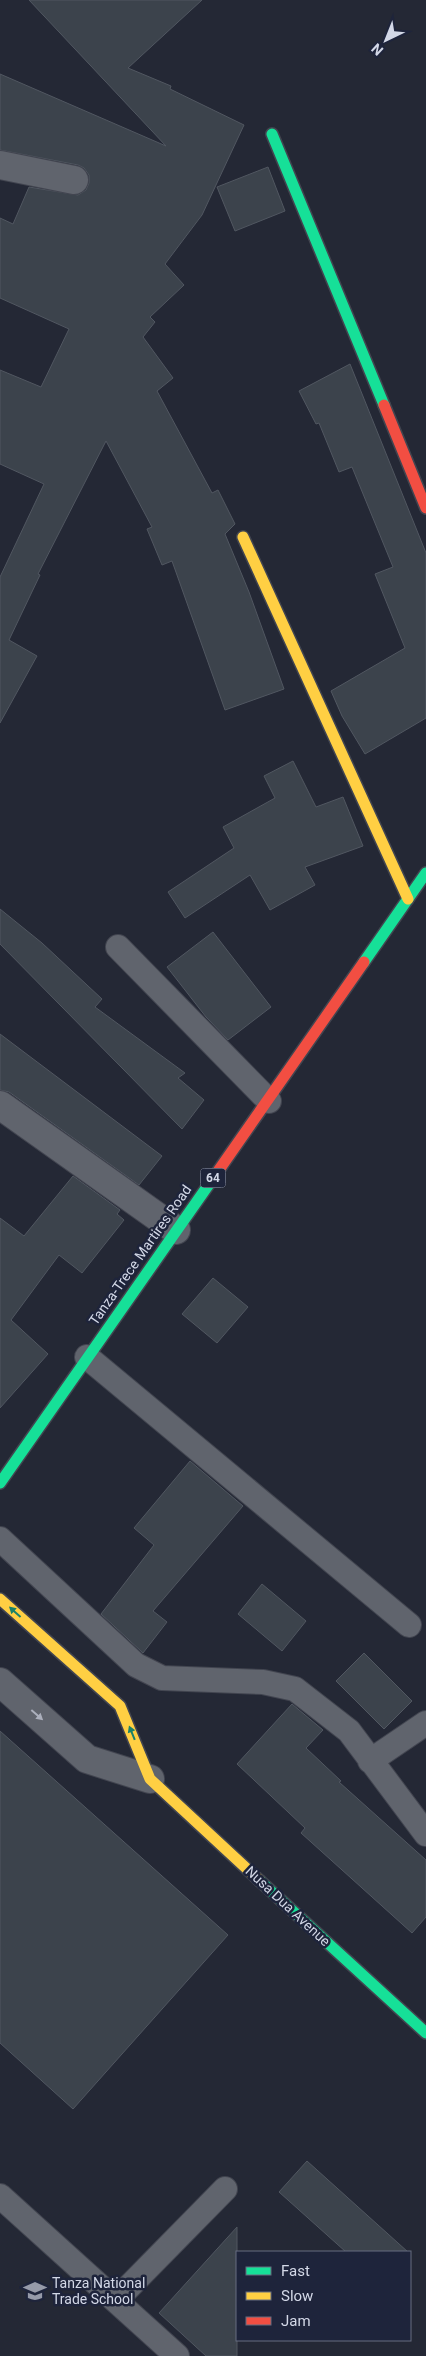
<svg xmlns="http://www.w3.org/2000/svg" width="426" height="2356" font-family="Roboto,sans-serif">
	<style>
		.building { fill: #3c434c; stroke: #515761 }
		.lines { fill: none; stroke-linecap: round; stroke-linejoin: round }
		.lane-casing { stroke: #424550; stroke-width: 26 }
		.street-casing { stroke: #424550; stroke-width: 30 }
		.fast-casing { stroke: #424550; stroke-width: 14 }
		.slow-casing { stroke: #424550; stroke-width: 14 }
		.jam-casing { stroke: #424550; stroke-width: 14 }
		.lane { stroke: #60646d; stroke-width: 24 }
		.street { stroke: #60646d; stroke-width: 28 }
		.fast { stroke: #16e098; stroke-width: 11 }
		.slow { stroke: #ffcf43; stroke-width: 11 }
		.jam { stroke: #f24e42; stroke-width: 11 }
		.oneway { fill: #1a826a }
		.oneway2 { fill: #abafbc }
		.labels { text-anchor: middle; stroke-width: 5; stroke-linejoin: round; paint-order: stroke }
		.shield { fill: #1e243b; stroke: #9da2b3; stroke-width: 1 }
		.shield-label { font-size: 12px; font-weight: bold; fill: #d3d8e7 }
		.street-label { font-size: 14px; fill: #d3d8e7; stroke: #1e243b }
		.poi-label { font-size: 14px; fill: #d3d8e7; stroke: #1e243b; text-anchor: start }
	</style>
	<rect width="100%" height="100%" fill="#242835"/>
	<path class="building" d="M29,0H202L128,68L171,86L170,89L244,125L202,215L165,264L184,285L150,317L155,322L143,337L173,378L157,391L212,493L218,490L235,524L225,534L249,592L284,689L225,710L172,561L162,565L147,529L152,527L106,441L38,574L40,575L9,640L37,656L0,723V577L44,484L0,464V370L41,387L69,329L0,298V218L13,224L29,187L78,195L86,190L89,183V175L84,168L78,165L0,150V74L166,146Z
		M268,167L285,211L235,231L217,187Z
		M350,364L426,553V718L365,754L342,716L331,691L405,648L375,574L393,567L352,467L339,472L319,423L316,424L299,391Z
		M293,761L316,807L343,797L363,846L305,867L315,885L270,910L250,875L185,918L168,892L234,848L223,827L275,798L264,776Z
		M0,909L42,943L102,999L95,1007L185,1073L178,1078L204,1100L182,1129L0,944Z
		M213,932L271,1007L228,1040L206,1017L167,967Z
		M0,1034L162,1156L139,1185L9,1092L0,1090Z
		M73,1176L120,1210L117,1214L124,1220L82,1273L59,1255L11,1320L48,1354L0,1408V1218L24,1236Z
		M213,1278L248,1307L217,1343L182,1314Z
		M190,1461L243,1506L153,1611L167,1622L143,1653L101,1614L154,1545L134,1528Z
		M262,1584L306,1621L282,1651L238,1614Z
		M364,1653L412,1701L384,1729L336,1681Z
		M292,1704L323,1730L306,1748L341,1781L339,1782L426,1860V1917L412,1933L301,1833L305,1828L237,1764Z
		M0,1731L228,1935L73,2109L0,2043Z
		M307,2161L408,2252H346L279,2192Z
		M237,2227V2356H206L159,2313Z"/>
	<g class="lines">
		<defs>
			<path id="lane" d="M118,947L269,1101
				M87,1357L409,1625
				M0,1539L136,1665L162,1678L263,1682L295,1689L349,1731L426,1834
				M370,1761L426,1723
				M0,2196L177,2356
				M116,2300L225,2189"/>
			<path id="street" d="M0,165L74,180
				M0,1105L176,1230
				M0,1682L87,1759L150,1779"/>
			<path id="fast" d="M272,134L384,405
				M364,962L426,873
				M0,1483L214,1177
				M260,1881L426,2033"/>
			<path id="slow" d="M243,537L408,899
				M0,1599L120,1706L150,1779L260,1881"/>
			<path id="jam" d="M384,405L426,508
				M214,1177L364,962"/>
		</defs>
		<use href="#lane" class="lane-casing"/>
		<use href="#street" class="street-casing"/>
		<use href="#fast" class="fast-casing"/>
		<use href="#slow" class="slow-casing"/>
		<use href="#jam" class="jam-casing"/>
		<use href="#lane" class="lane"/>
		<use href="#street" class="street"/>
		<use href="#fast" class="fast"/>
		<use href="#slow" class="slow"/>
		<use href="#jam" class="jam"/>
	</g>
	<defs><path id="oneway-solid" d="M-6-.8H1V-3.2L6.5 0L1 3.2V.8H-6Z" transform="scale(1.25)"/></defs>
	<g class="oneway">
		<use href="#oneway-solid" transform="translate(15 1612) rotate(-138)"/>
		<use href="#oneway-solid" transform="translate(132 1733) rotate(-112)"/>
	</g>
	<use class="oneway2" href="#oneway-solid" transform="translate(37 1715) rotate(41)"/>
	<defs>
		<symbol id="school-bare" viewBox="-9 -9 18 18"><path d="M0-5L7-2L0 1L-7-2ZM-4 1L0 2.5L4 1V4Q0 6-4 4Z" fill="#969aa9" stroke="#1e243b" stroke-width="2.5" paint-order="stroke"/></symbol>
	</defs>
	<g fill-rule="evenodd">
		<use href="#school-bare" x="19" y="2275" width="32" height="32"/>
	</g>
	<g class="labels">
		<rect class="shield" x="200.5" y="1168.5" width="25" height="19" rx="4"/>
		<g class="shield-label">
			<text x="213" y="1182">64</text>
		</g>
		<g class="street-label">
			<text transform="translate(140 1255) rotate(-55)" y="5">Tanza-Trece Martires Road</text>
			<text transform="translate(288 1906) rotate(43)" y="5">Nusa Dua Avenue</text>
		</g>
		<g class="poi-label">
			<text x="52" y="2288">Tanza National<tspan x="52" dy="16">Trade School</tspan></text>
		</g>
	</g>
	<rect x="236" y="2251" width="175" height="90" fill="#1e243b" stroke="#666c80"/>
	<rect x="246" y="2267" width="25" height="8" fill="#16e098" stroke="#666c80"/>
	<text x="281" y="2276" font-size="15" fill="#d3d8e7">Fast</text>
	<rect x="246" y="2292" width="25" height="8" fill="#ffcf43" stroke="#666c80"/>
	<text x="281" y="2301" font-size="15" fill="#d3d8e7">Slow</text>
	<rect x="246" y="2317" width="25" height="8" fill="#f24e42" stroke="#666c80"/>
	<text x="281" y="2326" font-size="15" fill="#d3d8e7">Jam</text>
	<g transform="translate(386 40) rotate(223)" stroke="#1e243b" stroke-width="4" paint-order="stroke">
	<path d="M0-4L9 19L0 12L-9 19Z" fill="#d3d8e7"/>
	<text y="-8" font-size="14" font-weight="bold" text-anchor="middle" fill="#d3d8e7">N</text>
	</g>
</svg>
